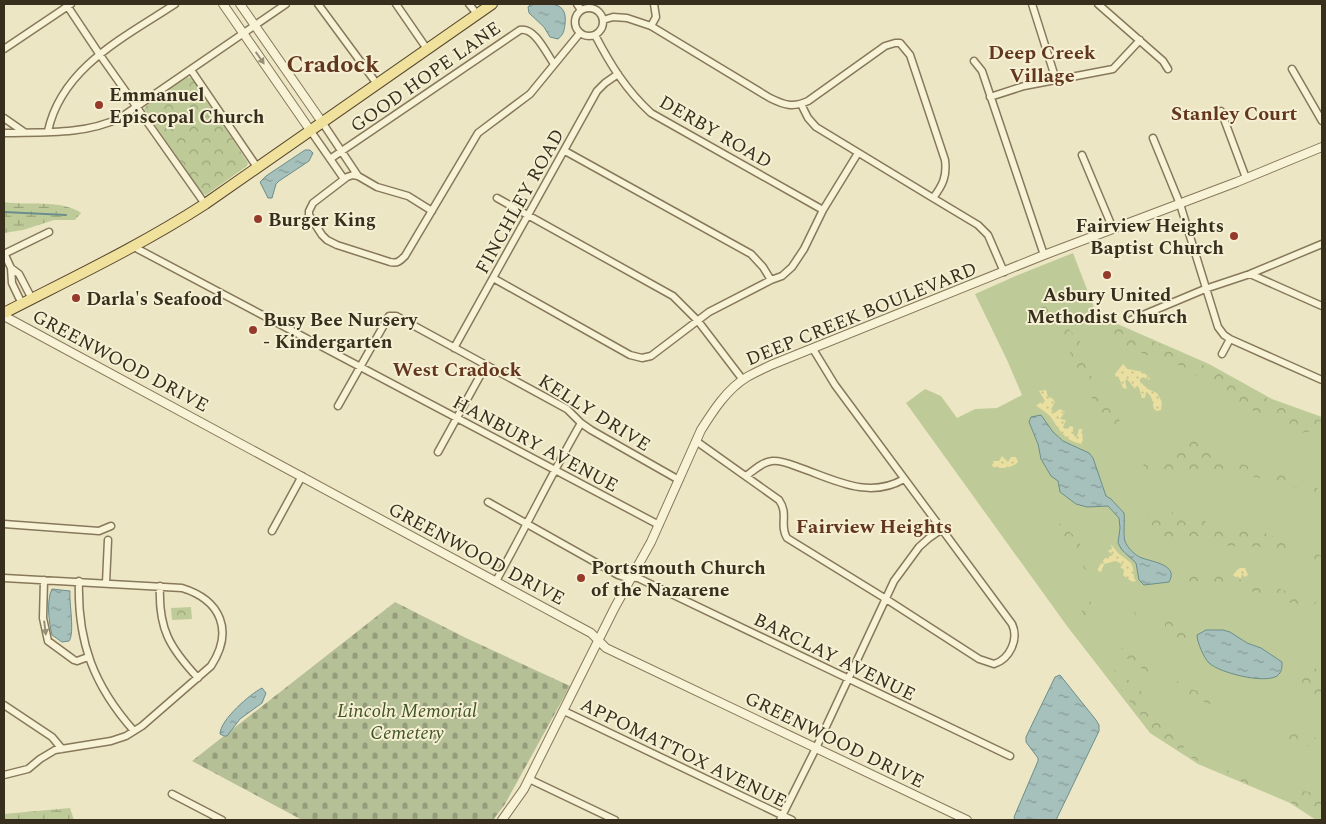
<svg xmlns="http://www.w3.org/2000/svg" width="1326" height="824" font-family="Spectral,serif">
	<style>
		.green { fill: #becb98 }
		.forest { fill: url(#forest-crowns) }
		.wetland { fill: url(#wetland-marsh) }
		.sand { fill: url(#sand-dots) }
		.cemetery { fill: url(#cemetery-stones) }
		.water { fill: url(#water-ripples); stroke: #6c8e8b }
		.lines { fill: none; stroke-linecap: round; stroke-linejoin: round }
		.stream { stroke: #6c8e8b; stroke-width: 2 }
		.minor-casing { stroke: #87785a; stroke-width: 9 }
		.tertiary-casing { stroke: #87785a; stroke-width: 10 }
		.primary-casing { stroke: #55462f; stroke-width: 12 }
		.minor { stroke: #f8f3d7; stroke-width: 6 }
		.tertiary { stroke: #f8f3d7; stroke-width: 8 }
		.primary { stroke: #f0e19c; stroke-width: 10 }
		.oneway { fill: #98907a }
		.poi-dot { fill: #95392b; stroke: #f5f0d3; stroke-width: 2 }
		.labels { text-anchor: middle; stroke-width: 4; stroke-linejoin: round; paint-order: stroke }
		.street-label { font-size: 19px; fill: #382e1e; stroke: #f5f0d3 }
		.poi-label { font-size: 19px; font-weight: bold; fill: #382e1e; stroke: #f5f0d3; text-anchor: start }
		.park-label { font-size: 19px; font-style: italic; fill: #425425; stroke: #f5f0d3 }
		.neighbourhood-label { font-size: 20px; font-weight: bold; fill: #63361e; stroke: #f5f0d3 }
		.district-label { font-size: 24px; font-weight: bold; fill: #63361e; stroke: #f5f0d3 }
	</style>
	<defs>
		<pattern id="forest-crowns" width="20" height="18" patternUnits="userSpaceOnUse" patternTransform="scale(1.25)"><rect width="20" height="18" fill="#becb98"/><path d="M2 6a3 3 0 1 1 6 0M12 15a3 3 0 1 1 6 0" fill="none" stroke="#9ba57b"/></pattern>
		<pattern id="wetland-marsh" width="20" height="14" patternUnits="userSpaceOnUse" patternTransform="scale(1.25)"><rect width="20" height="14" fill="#becb98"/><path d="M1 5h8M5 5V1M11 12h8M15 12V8" fill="none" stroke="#9ba57b"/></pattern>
		<pattern id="sand-dots" width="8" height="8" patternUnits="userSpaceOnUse" patternTransform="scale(1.25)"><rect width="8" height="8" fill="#e9dfa1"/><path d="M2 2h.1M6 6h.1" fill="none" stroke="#c9c08a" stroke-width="1.8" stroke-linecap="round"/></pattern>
		<pattern id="cemetery-stones" width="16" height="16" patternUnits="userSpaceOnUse" patternTransform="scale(1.25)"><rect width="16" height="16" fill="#b6c097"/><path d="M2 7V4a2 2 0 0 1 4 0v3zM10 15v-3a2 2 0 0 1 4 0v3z" fill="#959c7b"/></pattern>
		<pattern id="water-ripples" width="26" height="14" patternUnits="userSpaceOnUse" patternTransform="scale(1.25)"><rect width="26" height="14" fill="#a6c0bc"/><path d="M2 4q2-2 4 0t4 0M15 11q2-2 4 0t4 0" fill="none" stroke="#889c98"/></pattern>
	</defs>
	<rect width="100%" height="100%" fill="#ede6c4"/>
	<path class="green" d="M1073,253L1097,315L1209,364L1272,399L1322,417V820H1316L1290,803L1198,764L1150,733L1067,626L906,403L925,389L941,396L957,418L975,409L997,408L1022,395L1007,360L975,294L1018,275Z"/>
	<path class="forest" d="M186,77L192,78L248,163L247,166L206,195L202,193L144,109L146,106Z
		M1086,291L1096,316L1182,354L1272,401L1322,421V436L1314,431L1300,433L1285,427L1234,401L1204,382L1188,369L1168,360L1149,356L1117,343L1100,330L1081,304L1082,293Z
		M1047,293C1058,298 1059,311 1064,322C1069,332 1080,339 1085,349C1089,357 1083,362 1088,371C1092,378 1098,384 1102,390C1112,405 1121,420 1126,438H1121L1091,397L1084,384L1061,332L1042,310L1039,300Z
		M1191,436H1201L1205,447C1230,466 1265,468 1294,477C1304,480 1314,486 1322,491V501C1277,470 1200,471 1147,473L1141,459L1149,456C1168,468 1180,451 1191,436Z
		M1173,512L1203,518L1210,528C1249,520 1287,543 1322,556V563L1297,553L1265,547L1229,546L1212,541L1166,539L1153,530L1144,515C1152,511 1158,516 1164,521Z
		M1060,523C1075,536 1089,549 1086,571L1057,530Z
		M1181,570H1201L1232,577L1244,581L1265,583L1322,605V614L1307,608L1221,582L1181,581Z
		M1079,592L1093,604L1092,612L1085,616L1077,604V594Z
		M191,607L192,619L172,620L171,608Z
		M1138,608L1147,610L1152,615L1145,619L1135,616L1134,611Z
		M1172,619L1182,622L1192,627L1195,635L1189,641L1178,638L1165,627V623Z
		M1118,647L1125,649L1190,689L1202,692L1225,706L1223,709L1168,688L1161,677C1143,672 1132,661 1116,651L1115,649Z
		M1102,661L1136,685L1158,713L1171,724L1183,737L1184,749L1181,751L1154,732L1103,667L1101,664Z
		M1313,666L1322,674V703L1317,701L1296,678L1301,667Z
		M1283,732L1309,736L1322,740V750L1283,739L1281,736Z
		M1191,750L1226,770L1257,780L1255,788L1190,757Z
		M1290,789L1322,794V820L1288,801L1286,798Z"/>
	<path class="wetland" d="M4,202C27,206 62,199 81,213L75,220H54L23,230L4,233Z
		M70,808L74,820H4V814Z"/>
	<path class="sand" d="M1123,364L1128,369L1143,372L1150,378L1149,380L1143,377L1140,379V382L1148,389L1157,393L1162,402L1161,410L1157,411L1154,409C1152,402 1153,396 1146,392L1145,398H1142L1139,388L1136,386L1135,389L1127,379L1125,381L1127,389L1123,388L1119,378L1116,377L1115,374Z
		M1046,390L1048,397L1052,398L1055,402L1051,409L1054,413L1060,409L1065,412L1060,419L1066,420L1063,427L1065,429L1071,426L1073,427V433L1075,437L1077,436L1079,429H1082L1083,444C1065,442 1059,429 1050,416C1046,412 1041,409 1036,406L1038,404L1045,401L1039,391Z
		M1002,456L1008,462L1011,457H1016L1018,462C1013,468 999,470 992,466L993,461H999Z
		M1111,544L1118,553L1131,563L1133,568L1134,578L1136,581L1132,582L1123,575L1124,570L1120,567L1123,565L1116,561L1104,564L1101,572L1098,571V568L1105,558L1113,555L1108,551L1112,549Z
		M1241,568H1245L1248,575L1245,577L1242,574L1241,578H1237L1233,575L1238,569Z"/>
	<path class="cemetery" d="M395,602L466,638L570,686L505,804L493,820H302L192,761Z"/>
	<path class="water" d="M531,4C549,4 568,0 565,24C564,31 564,34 558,39L550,37L544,27L529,13L528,7Z
		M305,150H310L313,153L309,161L279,181L276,184L272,198H268L260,182L266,176Z
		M1041,415L1053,432L1063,441L1089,453L1093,458L1106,496L1111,499L1124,513C1125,521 1123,535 1125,541C1127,548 1136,556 1142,558C1153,562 1179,565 1169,582L1144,585L1139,580L1136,563L1122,550L1118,543L1120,528L1119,518L1108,506L1087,507L1076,504L1060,492L1058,481L1051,476L1041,459L1038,444L1029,422L1031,417Z
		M52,589L70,591C69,603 75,633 69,641L62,642L52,635C49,623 46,601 52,589Z
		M1206,630H1223L1230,632L1247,643L1261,648L1282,662C1282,668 1282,672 1277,676C1264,684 1220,673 1209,663C1204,658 1197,642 1197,635Z
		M1060,675L1096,720L1099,725V731L1056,820H1015L1014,817L1038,761V758L1026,742V737L1055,677Z
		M262,688L266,693L262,703L240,719L227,736H224L220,734C220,720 250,694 262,688Z"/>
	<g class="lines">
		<path class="stream" d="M4,212L66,215"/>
		<defs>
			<path id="minor" d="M66,4L100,55L205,204
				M318,4L377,84
				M396,4L427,49
				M469,4L477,14
				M577,4L581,10
				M1032,4L1056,80
				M1098,4L1163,61L1168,69
				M575 22a14 14 0 1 1 28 0a14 14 0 1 1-28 0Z
				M603,20L613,17L627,18L651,26L770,98C784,105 793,108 808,101L885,46L895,43H900L910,55L945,160C947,176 943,185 933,198L978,225L988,235L1004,272
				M651,26L656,17L654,4
				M595,35C610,64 626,90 651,113L823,210
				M4,49L71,4
				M974,61L982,71L1044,255
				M1292,69L1322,121
				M191,70L257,167
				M990,97L1024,86L1113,69L1140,40
				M801,104L808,118L816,127L933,198
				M1221,111L1246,178
				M4,118L24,132
				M322,122L358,176
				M310,130L344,179
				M48,131C62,67 125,37 175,4
				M4,133C43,132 84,135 120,118L286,4
				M1153,138L1180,204L1218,327L1224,335L1230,339L1322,380
				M565,151L751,254L763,267L771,280
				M1082,155L1113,229
				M330,159L520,30C535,27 546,53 554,64
				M497,198L673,296L698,321L743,380
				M432,211L408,196L377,187L358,176L353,175L347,177L313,203L309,211V215L322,235L327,240L337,245L390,262C397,264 400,261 405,256L478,133L530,94L580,33
				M134,247L659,525
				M4,253L11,268
				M4,254L49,232
				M1250,274L1322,306
				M493,278L630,355L642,358L651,356L709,312L771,280L782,276L792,267L804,249L823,210L858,153
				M22,304L12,283L11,268L19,274L32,299
				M1131,320L1205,289L1250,274L1322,244
				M454,348L597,91L605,83L618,74
				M1222,354L1230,339
				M338,406L389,316H396L567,409L581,423L591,430L679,480
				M696,441L779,500C789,514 779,525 787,538L886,599L979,659L994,664C1010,659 1019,639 1012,624L835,385L813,349
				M438,452L486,365
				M746,476C753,471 762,462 772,461C780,460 790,464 798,467C833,479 868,500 904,479
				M488,502L618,575L624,577L638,578L1010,756
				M4,524L99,531L111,526
				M272,531L302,476
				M4,578L182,588C221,600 234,631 211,666L142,726L126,736L111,741L55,750L40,759L28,769L4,775
				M44,580L43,618L48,641L74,660L77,661L88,657
				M79,581C77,642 94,686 134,731
				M496,581C525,529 551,475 581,423
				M106,583L108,540
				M160,586C158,629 170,648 198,678
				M4,705L52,737L62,749
				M564,711L792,820
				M529,779L615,820
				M172,794L222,820
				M780,820L816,748L894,581L919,547L929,538L942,529"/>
			<path id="tertiary" d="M223,4L310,130
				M240,4L322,122
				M4,316L591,633L606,648L967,820
				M502,820L524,789L615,607L651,542L701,430C713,411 727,389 747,377C754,373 763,369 771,365L1044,255L1237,182L1322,147"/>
			<path id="primary" d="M4,313C72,278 140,246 205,204L492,4"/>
		</defs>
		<use href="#minor" class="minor-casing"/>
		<use href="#tertiary" class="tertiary-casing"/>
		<use href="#primary" class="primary-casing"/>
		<use href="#minor" class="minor"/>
		<use href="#tertiary" class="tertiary"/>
		<use href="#primary" class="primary"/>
	</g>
	<defs><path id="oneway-solid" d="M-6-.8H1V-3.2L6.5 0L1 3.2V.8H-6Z" transform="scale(1.25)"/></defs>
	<g class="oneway">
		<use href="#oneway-solid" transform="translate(260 58) rotate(55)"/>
		<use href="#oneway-solid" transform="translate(45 628) rotate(83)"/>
	</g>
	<g class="poi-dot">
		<circle cx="99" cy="105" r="5"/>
		<circle cx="258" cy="219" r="5"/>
		<circle cx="1234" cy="236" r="5"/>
		<circle cx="1107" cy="275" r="5"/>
		<circle cx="76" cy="298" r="5"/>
		<circle cx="253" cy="330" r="5"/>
		<circle cx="581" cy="578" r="5"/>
	</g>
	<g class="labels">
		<g class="street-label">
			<text transform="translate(425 76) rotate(-35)" y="7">GOOD HOPE LANE</text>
			<text transform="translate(716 131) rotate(30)" y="7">DERBY ROAD</text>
			<text transform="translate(519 201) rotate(-61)" y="7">FINCHLEY ROAD</text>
			<text transform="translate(861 313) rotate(-22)" y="7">DEEP CREEK BOULEVARD</text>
			<text transform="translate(121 360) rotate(28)" y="7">GREENWOOD DRIVE</text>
			<text transform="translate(595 412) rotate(32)" y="7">KELLY DRIVE</text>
			<text transform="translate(536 443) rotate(28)" y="7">HANBURY AVENUE</text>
			<text transform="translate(477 553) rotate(28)" y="7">GREENWOOD DRIVE</text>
			<text transform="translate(835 656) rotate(26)" y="7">BARCLAY AVENUE</text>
			<text transform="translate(835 739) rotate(26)" y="7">GREENWOOD DRIVE</text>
			<text transform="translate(684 752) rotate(26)" y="7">APPOMATTOX AVENUE</text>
		</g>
		<g class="poi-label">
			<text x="109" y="101">Emmanuel<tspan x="109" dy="22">Episcopal Church</tspan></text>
			<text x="268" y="226">Burger King</text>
			<text x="1224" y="232" text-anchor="end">Fairview Heights<tspan x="1224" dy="22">Baptist Church</tspan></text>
			<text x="1107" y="301" text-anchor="middle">Asbury United<tspan x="1107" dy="22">Methodist Church</tspan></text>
			<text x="86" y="305">Darla's Seafood</text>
			<text x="263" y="326">Busy Bee Nursery<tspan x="263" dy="22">- Kindergarten</tspan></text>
			<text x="591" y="574">Portsmouth Church<tspan x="591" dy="22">of the Nazarene</tspan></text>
		</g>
		<g class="park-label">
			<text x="407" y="717">Lincoln Memorial<tspan x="407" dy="22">Cemetery</tspan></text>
		</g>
		<g class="neighbourhood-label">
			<text x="1042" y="59">Deep Creek<tspan x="1042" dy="23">Village</tspan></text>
			<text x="1234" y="120">Stanley Court</text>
			<text x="457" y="376">West Cradock</text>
			<text x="874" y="533">Fairview Heights</text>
		</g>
		<g class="district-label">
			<text x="333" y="72">Cradock</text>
		</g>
	</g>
	<rect width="1326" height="824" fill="none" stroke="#382e1e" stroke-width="10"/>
</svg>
